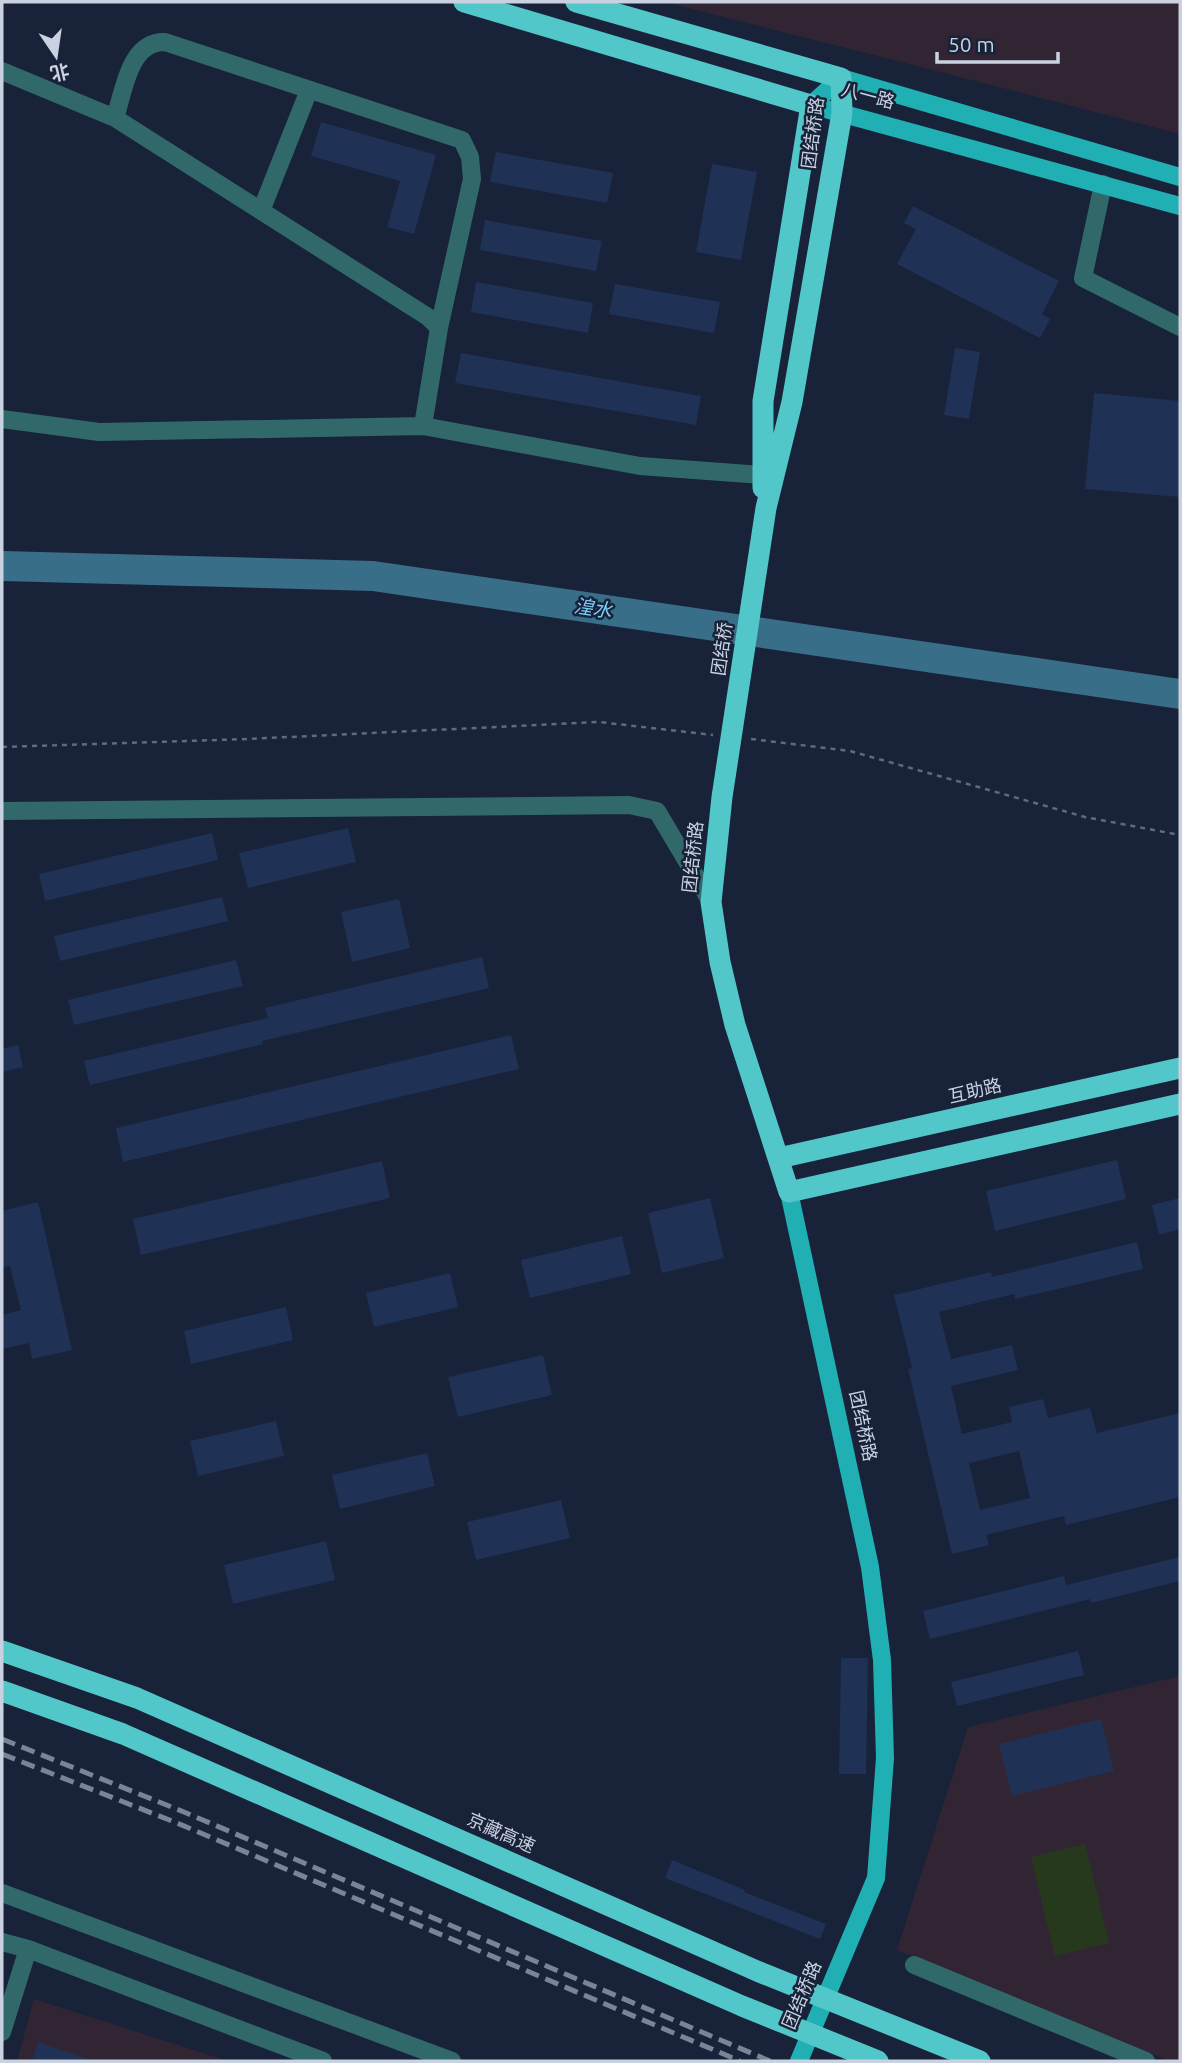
<svg xmlns="http://www.w3.org/2000/svg" width="1182" height="2063" font-family="Ubuntu,'Noto Sans SC',sans-serif">
	<style>
		.education { fill: #312534 }
		.green { fill: #26391d }
		.lines { fill: none; stroke-linecap: round; stroke-linejoin: round }
		.river { stroke: #396e89; stroke-width: 30 }
		.building { fill: #203156; fill-rule: evenodd }
		.path { stroke: #61697e; stroke-width: 2.5; stroke-dasharray: 5 5; stroke-linecap: butt }
		.minor { stroke: #31696b; stroke-width: 18 }
		.major { stroke: #20afb3; stroke-width: 18 }
		.highway { stroke: #51c7ca; stroke-width: 21 }
		.rail { stroke: #7b8396; stroke-width: 5; stroke-dasharray: 14 7; stroke-linecap: butt }
		.labels { text-anchor: middle; stroke-width: 5; stroke-linejoin: round; paint-order: stroke }
		.street-label { font-size: 18px; fill: #cad1e1; stroke: #182239 }
		.water-label { font-size: 19px; font-style: italic; fill: #7dd0fb; stroke: #182239 }
	</style>
	<rect width="100%" height="100%" fill="#182239"/>
	<path class="education" d="M665,2H1180V134L917,66Z
		M1180,1676V2061H1169L897,1950L968,1727Z
		M34,1999L228,2061H17Z"/>
	<path class="green" d="M1085,1844L1109,1943L1055,1956L1031,1857Z"/>
	<g class="lines">
		<path class="river" d="M2,566L373,576L1180,694"/>
	</g>
	<path class="building" d="M321,122L436,155L414,234L387,227L400,181L311,156Z
		M496,152L613,173L607,203L490,182Z
		M712,164L757,172L741,260L696,252Z
		M913,206L1059,281L1042,314L1050,319L1040,338L897,264L916,229L904,223Z
		M485,220L602,241L596,271L480,250Z
		M476,282L593,303L588,333L471,312Z
		M615,284L720,302L714,333L609,314Z
		M955,348L980,352L969,419L944,415Z
		M461,353L701,396L696,425L455,383Z
		M1094,393L1180,401V497L1085,489Z
		M348,828L356,862L248,888L239,853Z
		M212,833L218,860L45,901L39,874Z
		M222,897L228,921L60,961L54,936Z
		M399,899L410,948L352,962L341,912Z
		M482,957L489,988L262,1041L263,1044L90,1085L84,1061L268,1018L265,1008Z
		M236,960L243,986L74,1025L68,1000Z
		M511,1035L519,1069L123,1162L116,1128Z
		M18,1045L23,1067L2,1072V1049Z
		M1117,1160L1126,1199L995,1231L986,1191Z
		M382,1161L390,1198L141,1255L133,1219Z
		M710,1198L724,1258L662,1273L648,1213Z
		M1180,1198V1229L1159,1235L1152,1205Z
		M38,1202L72,1350L32,1359L29,1343L2,1349V1315L21,1310L10,1266L2,1268V1211Z
		M622,1236L631,1274L530,1298L521,1260Z
		M1137,1242L1143,1269L1015,1299L1014,1294L939,1312L951,1359L1012,1345L1018,1370L951,1386L962,1434L1012,1422L1009,1407L1043,1399L1048,1418L1090,1408L1097,1433L1180,1413V1497L1066,1525L1064,1516L986,1535L989,1545L952,1554L908,1369L912,1368L894,1295L991,1272L992,1277ZM1019,1451L1030,1498L980,1510L969,1463Z
		M450,1273L458,1307L374,1327L366,1293Z
		M286,1307L293,1340L191,1364L184,1331Z
		M543,1355L552,1395L458,1417L448,1377Z
		M276,1421L284,1456L198,1476L190,1441Z
		M427,1453L435,1486L340,1509L332,1475Z
		M561,1500L570,1538L476,1560L467,1522Z
		M326,1541L335,1580L233,1604L224,1565Z
		M1180,1557V1581L1091,1603L1090,1599L930,1639L923,1611L1064,1576L1066,1585Z
		M1078,1651L1084,1675L957,1706L951,1682Z
		M841,1658H868L866,1774H839Z
		M1101,1719L1114,1771L1012,1796L999,1744Z
		M672,1860L745,1890L744,1892L826,1924L820,1939L665,1878Z
		M38,2042L88,2059L87,2061H32Z"/>
	<g class="lines">
		<path class="path" d="M751,739L850,751L1085,817L1180,835
			M2,747L248,739L599,722L713,735"/>
		<path class="minor" d="M2,71L115,118L428,317L439,328L423,426
			M115,118C124,91 129,41 165,42L462,140L470,157L472,179L439,328
			M1103,184L1083,278L1180,327
			M261,211L309,90
			M2,419L99,432L423,426L640,466L762,475
			M2,811L629,805L657,811L711,902
			M2,1893L452,2061
			M2,1942L28,1949L323,2061
			M914,1965L1146,2061
			M2,2032L28,1949"/>
		<path class="major" d="M811,105L841,78L1180,177
			M811,105L1180,206
			M789,1192L870,1567L882,1660L885,1758L876,1878L799,2061"/>
		<path class="highway" d="M464,2L811,105L763,401V488
			M576,2L841,78L842,113L792,402L766,508L722,797L711,902L720,962L735,1025L789,1192L1180,1104
			M779,1158L1180,1068
			M2,1651L137,1698L757,1971L980,2061
			M2,1691L123,1734L742,2006L878,2061"/>
		<path class="rail" d="M2,1739L184,1812L770,2061
			M2,1754L177,1823L740,2061"/>
	</g>
	<g class="labels">
		<g class="street-label">
			<text transform="translate(868 96) rotate(15)" y="6">八一路</text>
			<text transform="translate(813 133) rotate(-83)" y="6">团结桥路</text>
			<text transform="translate(722 649) rotate(-82)" y="6">团结桥</text>
			<text transform="translate(693 857) rotate(-84)" y="6">团结桥路</text>
			<text transform="translate(975 1091) rotate(-13)" y="6">互助路</text>
			<text transform="translate(863 1426) rotate(78)" y="6">团结桥路</text>
			<text transform="translate(501 1833) rotate(24)" y="6">京藏高速</text>
			<text transform="translate(802 1995) rotate(-67)" y="6">团结桥路</text>
		</g>
		<g class="water-label">
			<text transform="translate(593 608) rotate(8)" y="7">湟水</text>
		</g>
	</g>
	<rect width="1182" height="2063" fill="none" stroke="#cad1e1" stroke-width="7"/>
	<g transform="translate(56 56) rotate(167)" stroke="#182239" stroke-width="5" paint-order="stroke">
	<path d="M0-5L12 26L0 18L-12 26Z" fill="#cad1e1"/>
	<text y="-10" font-size="19" font-weight="bold" text-anchor="middle" fill="#cad1e1">北</text>
	</g>
	<path d="M937 52v10h121v-10" fill="none" stroke="#cad1e1" stroke-width="3.5"/>
	<text x="948" y="52" font-size="21" fill="#cad1e1" stroke="#182239" stroke-width="5" paint-order="stroke">50 m</text>
</svg>
